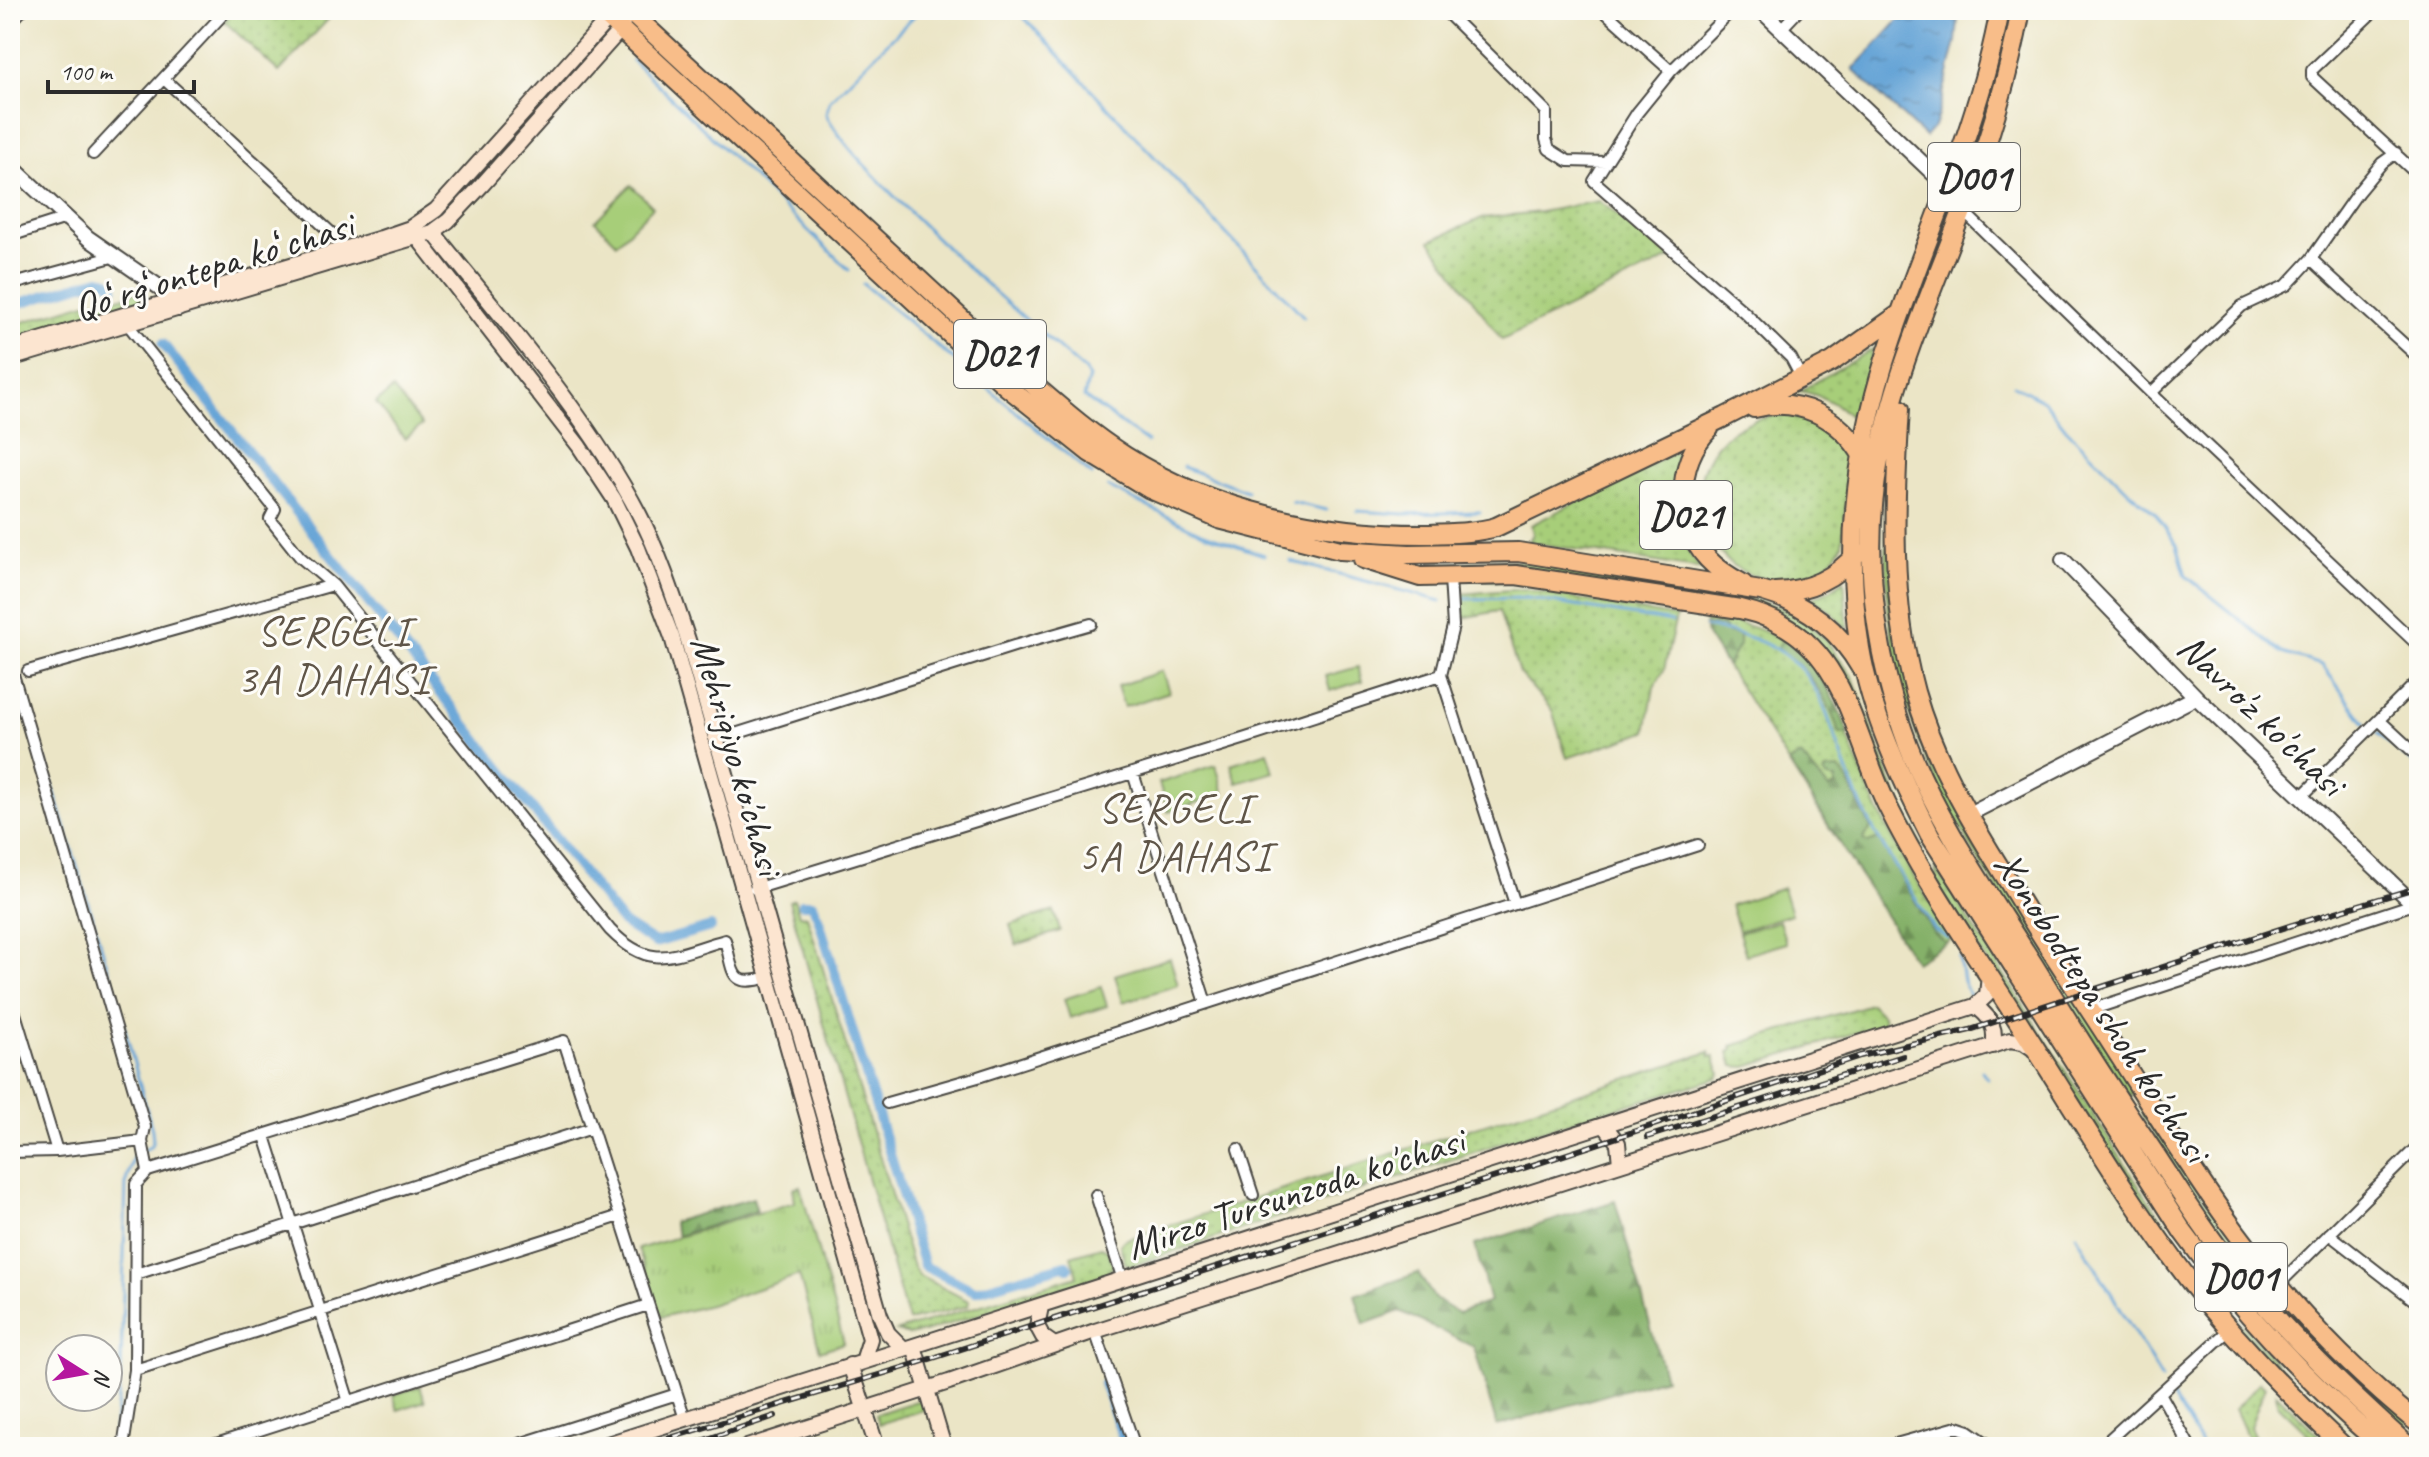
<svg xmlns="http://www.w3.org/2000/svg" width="2429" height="1457" font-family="Caveat,sans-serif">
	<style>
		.grass { fill: url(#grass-dots); stroke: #697c52; stroke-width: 2 }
		.forest { fill: url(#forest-firs); stroke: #586e4a; stroke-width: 2 }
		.park { fill: url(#park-tufts); stroke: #697c52; stroke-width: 2 }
		.garden { fill: #a7ce79; stroke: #697c52; stroke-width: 2 }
		.water { fill: url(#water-ripples); stroke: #486780; stroke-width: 2 }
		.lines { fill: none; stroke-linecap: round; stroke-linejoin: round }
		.stream { stroke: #64a3d6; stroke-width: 3 }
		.canal { stroke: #64a3d6; stroke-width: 10 }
		.minor-casing { stroke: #484742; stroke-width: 14 }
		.tertiary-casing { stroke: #484742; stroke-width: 18 }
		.secondary-casing { stroke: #484742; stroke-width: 18 }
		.trunk-casing { stroke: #484742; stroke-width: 22 }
		.minor { stroke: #fff; stroke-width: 10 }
		.tertiary { stroke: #fff; stroke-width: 14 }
		.secondary { stroke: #fce5d0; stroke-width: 14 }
		.trunk { stroke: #f8bd89; stroke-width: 18 }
		.rail-casing { stroke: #2b2b2b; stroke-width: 6 }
		.rail { stroke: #fdfcf7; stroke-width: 3; stroke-dasharray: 9; stroke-linecap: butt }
		.labels { text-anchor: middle; stroke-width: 6; stroke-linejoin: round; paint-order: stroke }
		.shield { fill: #fdfcf7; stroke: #6a6a68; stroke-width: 2 }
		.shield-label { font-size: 38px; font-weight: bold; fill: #2b2b2b }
		.street-label { font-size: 40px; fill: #2b2b2b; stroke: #fdfcf7 }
		.neighbourhood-label { font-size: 42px; letter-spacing: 2px; fill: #5f5548; stroke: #fdfcf7 }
	</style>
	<defs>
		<pattern id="grass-dots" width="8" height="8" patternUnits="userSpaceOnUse" patternTransform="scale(2)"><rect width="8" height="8" fill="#a7ce79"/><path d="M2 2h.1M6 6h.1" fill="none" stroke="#90b169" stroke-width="1.8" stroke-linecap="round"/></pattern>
		<pattern id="forest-firs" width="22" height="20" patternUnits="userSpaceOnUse" patternTransform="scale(2)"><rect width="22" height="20" fill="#85b169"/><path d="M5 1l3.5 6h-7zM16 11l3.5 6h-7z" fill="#6d9057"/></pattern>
		<pattern id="park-tufts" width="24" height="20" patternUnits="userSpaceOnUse" patternTransform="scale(2)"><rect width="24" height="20" fill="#a7ce79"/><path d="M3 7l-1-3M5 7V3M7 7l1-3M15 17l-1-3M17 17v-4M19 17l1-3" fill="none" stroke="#90b169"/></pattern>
		<pattern id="water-ripples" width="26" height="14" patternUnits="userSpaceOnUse" patternTransform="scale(2)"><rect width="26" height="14" fill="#64a3d6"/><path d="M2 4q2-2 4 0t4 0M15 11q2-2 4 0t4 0" fill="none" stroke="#5385ae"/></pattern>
	</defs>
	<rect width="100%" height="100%" fill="#fdfcf7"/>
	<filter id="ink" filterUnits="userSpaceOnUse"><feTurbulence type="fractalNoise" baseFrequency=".0125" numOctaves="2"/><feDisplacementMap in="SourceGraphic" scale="16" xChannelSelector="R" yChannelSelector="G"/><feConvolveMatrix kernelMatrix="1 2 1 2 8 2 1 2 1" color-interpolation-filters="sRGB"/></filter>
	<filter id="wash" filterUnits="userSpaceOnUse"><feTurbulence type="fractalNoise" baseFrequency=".006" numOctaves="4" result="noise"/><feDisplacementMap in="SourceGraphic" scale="32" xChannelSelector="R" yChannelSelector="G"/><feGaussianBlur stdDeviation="1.8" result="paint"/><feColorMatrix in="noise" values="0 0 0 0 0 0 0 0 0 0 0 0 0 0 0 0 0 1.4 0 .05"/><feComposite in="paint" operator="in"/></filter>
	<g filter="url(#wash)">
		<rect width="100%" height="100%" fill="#ebe5c6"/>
		<path class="grass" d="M235,10H337L279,72L224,21Z
			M1599,201L1672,257L1502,340L1430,241L1482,218L1540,212Z
			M144,290L148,301L10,342V326L92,301L115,299Z
			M1873,349L1856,422C1841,405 1822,395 1800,391Z
			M1777,415C1808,416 1839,428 1849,460L1842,545C1832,564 1820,572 1799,577C1692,602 1652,433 1777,415Z
			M1684,447C1666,489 1669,536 1702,569L1528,542L1533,534L1531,525Z
			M1891,461L1914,708L2133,1088L2131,1098C2095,1042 2058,985 2022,929C1964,837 1916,764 1895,655C1882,590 1886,526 1891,461Z
			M1520,561L1737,595L1780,607L1809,625L1826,640L1853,678L1890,780L1922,847L1921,857L1872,750L1846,682L1787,619L1437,573L1395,564Z
			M1844,580L1848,630L1829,610L1811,599L1830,590Z
			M1524,589L1676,617L1664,670L1654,687L1646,732L1567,758L1552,710L1519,673L1499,611L1462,618L1460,594Z
			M1706,617C1833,635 1827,696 1871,795C1894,846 1923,892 1952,939L1915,962L1705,632Z
			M1936,868L2140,1188L2214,1291L2217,1301L2158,1226L1935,881Z
			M794,899L799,915L807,916L913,1267L919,1276L969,1301L968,1306L908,1321L789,901Z
			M1054,911L1060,931L1016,945L1010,925Z
			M1871,1004L1883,1016L1884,1024L1746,1067L1733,1066L1729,1052L1733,1050L1732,1046Z
			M1709,1052L1710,1057L1714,1056L1720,1074L1718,1078L1513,1139L1131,1266L1125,1263L1120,1245L1124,1240Z
			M2143,1110H2146L2203,1197L2407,1421L2408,1432C2335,1369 2269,1300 2212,1222C2187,1188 2165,1151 2142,1115Z
			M1101,1247L1108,1250L1113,1266L1109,1273L924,1332L908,1335L897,1331L1077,1276L1071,1256Z
			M2227,1308L2296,1384L2340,1426H2330L2227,1318Z
			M2260,1382L2265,1387L2250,1427L2257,1441L2252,1447L2235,1409Z
			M2276,1393L2330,1447H2316L2318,1443L2278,1405Z
			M923,1399L926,1409L879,1424L876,1414Z"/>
		<path class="forest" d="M1705,624L1723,626L1728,633L1739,635V645L1727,666L1705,632Z
			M1784,640C1816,665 1836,697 1849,735L1840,734C1827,698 1810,669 1777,649L1778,645Z
			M1801,756L1829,789L1835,786L1836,779L1828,778L1824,774L1826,770L1839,769L1848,781L1871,828L1863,840L1868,843L1879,839L1933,932L1946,943L1915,962L1789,762Z
			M753,1198L757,1211L678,1236L673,1222Z
			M1615,1201L1665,1378L1497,1426L1474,1347L1400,1311L1364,1324L1355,1295L1418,1273L1435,1299L1458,1313L1490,1302L1475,1245Z"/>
		<path class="park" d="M800,1186L844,1343L820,1351L799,1275L710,1305L661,1317L638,1249L795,1202L793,1188Z"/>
		<path class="garden" d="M631,185L653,207L617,243L595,221Z
			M393,389L422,425L405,439L376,403Z
			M1358,667L1362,681L1330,691L1326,676Z
			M1162,671L1169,692L1124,707L1117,686Z
			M1268,752L1274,772L1237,783L1231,764Z
			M1216,765L1224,794L1168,812L1159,783Z
			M1783,888L1791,914L1739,931L1731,905Z
			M1779,921L1786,943L1746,955L1739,933Z
			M1170,958L1178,985L1123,1002L1115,975Z
			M1101,987L1107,1006L1070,1018L1064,999Z
			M420,1386L425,1401L398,1410L393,1395Z"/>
		<path class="water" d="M1908,10H1959L1956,41L1938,115L1934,127L1925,137L1853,70Z"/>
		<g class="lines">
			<path class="stream" d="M920,10L830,100L826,114C842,144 869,170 893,195C953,257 1018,313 1084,370L1089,377L1084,397L1147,442
				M1017,10L1304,317
				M632,60L849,270
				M863,284L1092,475
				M2014,385L2044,401L2066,429L2128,491L2155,513L2177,545L2186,576L2282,653L2322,665L2365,723
				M1183,467L1247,491
				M1108,487L1201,533L1264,555
				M1292,502L1326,510
				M1357,511L1404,514L1480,512
				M1290,561L1441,601
				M1460,599L1527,598L1672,622
				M1705,627C1831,647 1817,707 1860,802C1880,846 1910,888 1935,930L1948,938
				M10,645L115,992L152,1130L153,1141L150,1147L134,1155L126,1181L121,1368L113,1447
				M2377,733L2419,768
				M1959,957L1963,981L1969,995
				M1982,1071L1987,1078
				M2076,1234L2162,1379
				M2171,1394L2203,1447"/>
			<path class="canal" d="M10,306L99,279L108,281L114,287
				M163,344L623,923L655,943L711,927
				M802,904H812L818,917L924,1266L975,1291L1066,1265L1068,1268
				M1104,1383L1126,1447"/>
		</g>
	</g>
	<g filter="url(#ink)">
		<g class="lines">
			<defs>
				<path id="minor" d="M1444,10L1546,111V139L1549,149L1568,161L1606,162
					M1603,10L1671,71
					M1732,10L1671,71L1637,113L1594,181L1744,312L1791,358L1801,377
					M2375,10L2312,70V77L2419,176
					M10,23L22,10
					M1781,29L1799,10
					M164,79L340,241L343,249
					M93,154L227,10
					M1963,211L2151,393L2419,646
					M10,236L66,218
					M2311,259L2419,358
					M10,285L112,257
					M125,321L275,509L270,519L300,557L333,585L610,930C652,973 674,954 725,940C734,972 729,989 768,977
					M2151,393L2242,306L2287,285L2311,259L2358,192L2382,163L2396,153
					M1450,578L1453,626L1441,675L1515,904
					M10,664L145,1127L142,1141L57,1151L10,1152
					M28,671L333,585
					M2379,720L2419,757
					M716,740L1014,646L1091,624
					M1133,773L1206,1003
					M2301,797L2419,680
					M755,889L1246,738L1441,675
					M10,997L57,1151
					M2090,1010L2417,903
					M887,1103L978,1077L1698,845
					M265,1136L349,1402
					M142,1141L148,1171
					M1238,1149L1253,1195
					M1096,1195L1123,1280
					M2329,1234L2419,1304
					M136,1274L592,1128
					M2278,1285L2419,1145
					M1095,1331L1135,1447
					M135,1370L620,1216
					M2160,1393L2190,1447
					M123,1447L135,1370L136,1184L148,1171L564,1041L685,1419
					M207,1447L648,1305
					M510,1447L677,1394
					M1885,1447L1957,1427L1969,1431L1992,1447
					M2101,1447L2230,1329"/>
				<path id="tertiary" d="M1761,10L1937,177L1949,185
					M10,165L88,238L175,298L178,309
					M2063,560L2196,697L2419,909
					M1967,815L2196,697"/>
				<path id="secondary" d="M410,228L579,446L614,499L638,548L672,637L865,1321L870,1339L863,1361
					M433,232C503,319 588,416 639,514C660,554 674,598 688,640L880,1315L888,1333L904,1349
					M10,349L381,238L410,228L436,210L609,18L616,15
					M10,359L433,232L448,221L482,185L621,29L623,22
					M1975,1006C1990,1016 1997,1028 1993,1046
					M1605,1126L1618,1143L1620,1164
					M1041,1307L1037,1326L1043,1337L1053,1344
					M914,1346L944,1447
					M850,1365L877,1447
					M598,1447L1975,1006L1987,995L1989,975
					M747,1447L949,1382L1095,1331L2010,1040L2023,1042L2035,1050"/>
				<path id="trunk" d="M600,10L1006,386L1089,452L1150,489L1219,519L1340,550L1409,554L1518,552L1761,591C1805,603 1838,628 1861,668
					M628,10L1020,373C1054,402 1087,432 1125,456C1213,512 1327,535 1430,534C1452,533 1474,533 1496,527L1725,417L1832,362L1901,313
					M2000,10C1979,124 1929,229 1892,338C1858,437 1843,544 1860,648C1871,713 1900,777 1930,835L2183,1232C2241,1312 2308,1382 2383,1447
					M2021,10C2008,80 1987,148 1961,214C1928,303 1886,392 1875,487C1864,572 1878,665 1908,745C1940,827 1992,898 2038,972C2075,1033 2113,1092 2153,1151C2180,1192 2206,1234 2237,1272C2289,1336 2348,1392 2409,1447
					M1754,408C1799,396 1841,418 1863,457
					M1900,409C1894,503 1890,600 1915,692C1934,759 1968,817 2005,876C2032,921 2060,965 2089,1009C2138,1083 2183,1160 2236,1232C2287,1302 2351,1369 2419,1424
					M1709,429C1675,463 1675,523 1708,559C1718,570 1730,577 1743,584
					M1363,559L1420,577L1516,575L1740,609C1845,632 1848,724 1887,805C1926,884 1978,957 2025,1032C2074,1108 2120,1187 2174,1260C2223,1328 2283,1389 2344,1447
					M1775,592C1808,591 1836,578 1857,553"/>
			</defs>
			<use href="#minor" class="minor-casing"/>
			<use href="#tertiary" class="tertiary-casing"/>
			<use href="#secondary" class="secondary-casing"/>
			<use href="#trunk" class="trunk-casing"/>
			<use href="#minor" class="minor"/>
			<use href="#tertiary" class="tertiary"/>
			<use href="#secondary" class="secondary"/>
			<use href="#trunk" class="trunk"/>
			<defs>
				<path id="rail" d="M1647,1137L1903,1056
					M640,1447L905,1367L1567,1154L1860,1056L1970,1030L2292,925L2419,887
					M684,1447L775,1416"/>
			</defs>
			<use href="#rail" class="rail-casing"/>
			<use href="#rail" class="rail"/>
		</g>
	</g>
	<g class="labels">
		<g class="shield">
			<rect x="1928" y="143" width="92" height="68" rx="6"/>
			<rect x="954" y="320" width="92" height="68" rx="6"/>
			<rect x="1640" y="481" width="92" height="68" rx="6"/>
			<rect x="2195" y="1243" width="92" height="68" rx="6"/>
		</g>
		<g class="shield-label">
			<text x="1974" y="190">D001</text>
			<text x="1000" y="367">D021</text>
			<text x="1686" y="528">D021</text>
			<text x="2241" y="1290">D001</text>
		</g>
		<g class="street-label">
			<text transform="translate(213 265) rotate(-17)" y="14">Qoʻrgʻontepa koʻchasi</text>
			<text transform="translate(2262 714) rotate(44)" y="14">Navro'z ko'chasi</text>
			<text transform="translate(738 755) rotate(74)" y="14">Mehrigiyo ko'chasi</text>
			<text transform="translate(2103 1006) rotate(57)" y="14">Xonobodtepa shoh ko'chasi</text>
			<text transform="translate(1295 1192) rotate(-18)" y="14">Mirzo Tursunzoda ko'chasi</text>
		</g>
		<g class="neighbourhood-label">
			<text x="334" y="645">SERGELI<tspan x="334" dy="48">3A DAHASI</tspan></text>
			<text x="1175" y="822">SERGELI<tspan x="1175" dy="48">5A DAHASI</tspan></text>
		</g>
	</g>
	<rect width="2429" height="1457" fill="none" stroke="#fdfcf7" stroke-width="40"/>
	<g transform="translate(84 1373) rotate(101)"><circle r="38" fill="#fdfcf7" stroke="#a9a8a5" stroke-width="2"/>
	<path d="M0-6L14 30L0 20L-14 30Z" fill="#b5179e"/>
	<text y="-12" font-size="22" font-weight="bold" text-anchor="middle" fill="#2b2b2b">N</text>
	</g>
	<path d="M48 80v12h146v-12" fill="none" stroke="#2b2b2b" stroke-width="4"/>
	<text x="60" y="80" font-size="24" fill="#2b2b2b" stroke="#fdfcf7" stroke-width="6" paint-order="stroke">100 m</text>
</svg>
